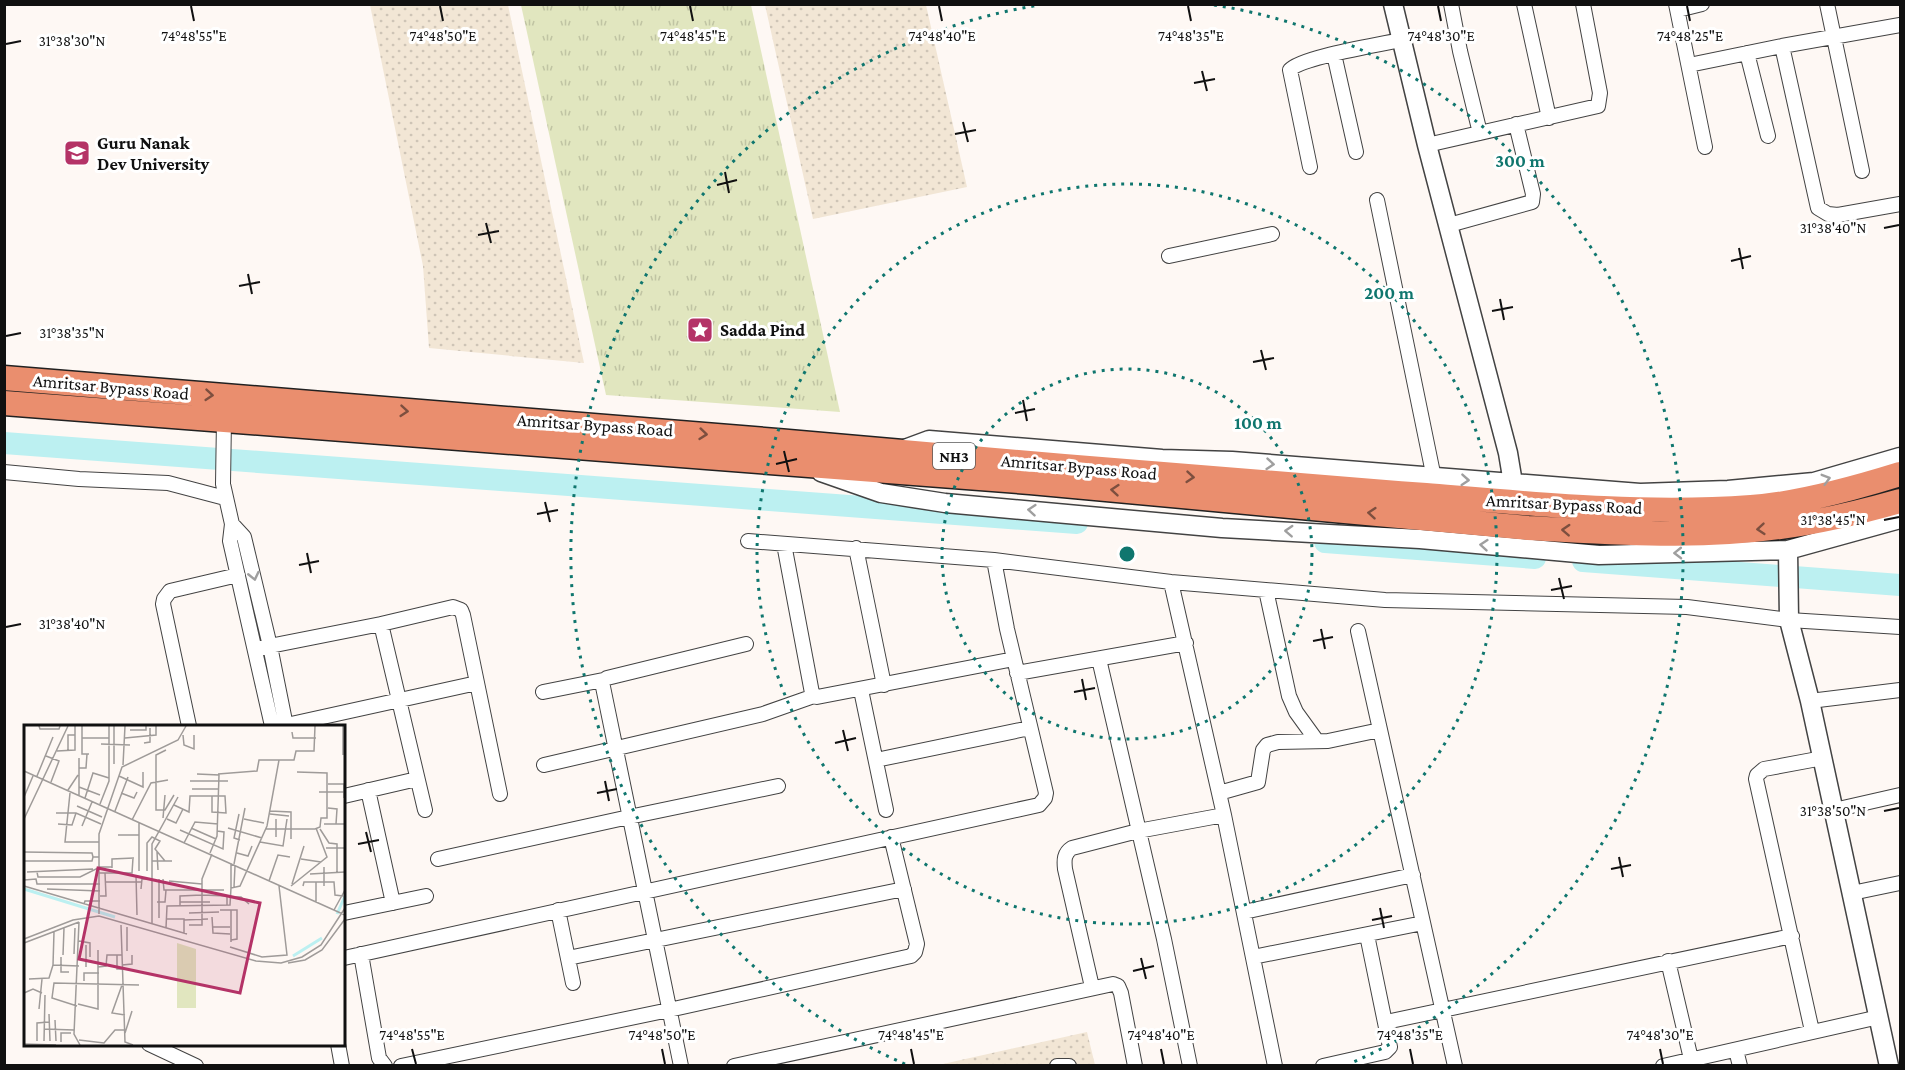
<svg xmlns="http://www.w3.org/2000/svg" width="1905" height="1070" font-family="'Crimson Pro',serif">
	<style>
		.farmland { fill: url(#farmland-dots) }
		.park { fill: url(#park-tufts) }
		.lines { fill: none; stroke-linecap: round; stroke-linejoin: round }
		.river { stroke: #bcf0f1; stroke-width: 22 }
		.minor-casing { stroke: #434343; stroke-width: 16 }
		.tertiary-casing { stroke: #434343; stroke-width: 21 }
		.trunk-casing { stroke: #212121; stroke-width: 27 }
		.minor { stroke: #fff; stroke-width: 14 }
		.tertiary { stroke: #fff; stroke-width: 18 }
		.trunk { stroke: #ea8e6e; stroke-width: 24 }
		.oneway { stroke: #7d4f3f }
		.oneway2 { stroke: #9f9f9f }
		.ticks { fill: none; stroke: #101010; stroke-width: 2 }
		.ring { fill: none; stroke: #0f766e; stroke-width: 3; stroke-dasharray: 3 6 }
		.labels { text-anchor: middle; stroke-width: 6; stroke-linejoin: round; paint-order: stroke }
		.shield { fill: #fff; stroke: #585858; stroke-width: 1.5 }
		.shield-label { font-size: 16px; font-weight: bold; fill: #101010 }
		.poi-label { font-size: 18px; font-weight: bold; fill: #101010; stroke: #fff; text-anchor: start }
		.street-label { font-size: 18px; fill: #101010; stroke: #fff }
		.inset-river { fill: none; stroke: #bcf0f1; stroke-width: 3 }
		.inset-road { fill: none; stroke: #9f9b99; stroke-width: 1.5 }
		.view { fill: #b43367; fill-opacity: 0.15; stroke: #b43367; stroke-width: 3 }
		.inset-edge { fill: none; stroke: #101010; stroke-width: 3 }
		.ticks-label { font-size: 15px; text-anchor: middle; fill: #101010; stroke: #fff; stroke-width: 6; stroke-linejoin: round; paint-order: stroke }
		.centre { fill: #0f766e; stroke: #fff; stroke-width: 3 }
		.ring-label { font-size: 18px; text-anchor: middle; font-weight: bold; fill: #0f766e; stroke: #fff; stroke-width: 6; stroke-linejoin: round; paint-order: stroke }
	</style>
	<defs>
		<pattern id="farmland-dots" width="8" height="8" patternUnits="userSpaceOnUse" patternTransform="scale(1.5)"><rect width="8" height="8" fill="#f2e6d5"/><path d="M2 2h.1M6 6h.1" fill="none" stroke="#cec4b6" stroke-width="1.8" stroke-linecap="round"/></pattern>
		<pattern id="park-tufts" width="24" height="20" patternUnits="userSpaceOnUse" patternTransform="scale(1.5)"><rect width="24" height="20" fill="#e1e6bf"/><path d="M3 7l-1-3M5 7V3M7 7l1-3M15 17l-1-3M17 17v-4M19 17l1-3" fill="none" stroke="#c0c4a3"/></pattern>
	</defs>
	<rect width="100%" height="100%" fill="#fef8f4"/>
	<path class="farmland" d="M370,5H508L584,363L429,348L423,266Z
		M765,5H926L967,187L813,219Z
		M1087,1032L1095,1065L934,1066Z"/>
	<path class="park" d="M521,5H751L840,412L606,395Z"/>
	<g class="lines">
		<path class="river" d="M4,443L1077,523
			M1325,542L1535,558
			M1583,561L1900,585"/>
		<defs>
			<path id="minor" d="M1451,4L1460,51L1480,133
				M1524,4L1549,118
				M1676,4L1705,147
				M1827,4L1862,171
				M1678,10L1702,4
				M1782,46L1818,208L1828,214L1838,215L1900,204
				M1747,53L1768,136
				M1334,54L1356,152
				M1689,65L1782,46L1900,25
				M1427,145L1598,106L1600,93L1583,4
				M1310,167L1290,70C1301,57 1379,45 1400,40
				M1377,200L1434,478
				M1449,225L1532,202L1533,194L1516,124
				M1169,256L1272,234
				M224,419L223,484L232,524L230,541L272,726
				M4,472L79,479L168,483L225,498
				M232,524L244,537L270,646L286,726
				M748,541L994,560L1171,582L1385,600L1687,607L1789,620L1900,627
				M784,544L812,693L817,697L1014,659
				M856,548L884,685
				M1171,582L1224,815L1275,1066
				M1266,590L1289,696L1296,712L1317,741
				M381,624L425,810
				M1358,631L1455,1066
				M255,649L381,624L453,607L461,610L463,615L500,794
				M1099,659L1164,939L1190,1066
				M1017,673L1186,643
				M861,690L886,810
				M543,692L603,680
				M1810,701L1900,690
				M189,726L163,604L164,599L170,591L238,575
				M282,726L477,683
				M876,760L1030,728
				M544,765L763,714L814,696
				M368,790L393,903
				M1219,793L1258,782L1263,750L1267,745L1278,742L1328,741L1380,730
				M344,796L417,779
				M1834,810L1900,795
				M438,859L629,817L778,786
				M1852,893L1900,883
				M558,910L573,983
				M1244,912L1413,875
				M344,913L426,896
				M361,954L379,1058L385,1066
				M1253,957L1423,923
				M344,958L1039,805L1045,798L1046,793L1007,629L994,560
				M568,958L904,889
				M1668,961L1691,1059
				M1092,987L1065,869C1064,860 1064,853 1072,848L1138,831L1224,815
				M1386,1022L1792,936
				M1812,1031L1756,779L1757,775L1764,769L1823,758
				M149,1044L196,1066
				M338,1044L342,1066
				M1736,1050L1740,1066
				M401,1066L669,1010L911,956L915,952L917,944L891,837
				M681,1066L602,682L607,678L746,644
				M734,1066L1113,984L1118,986L1121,993L1135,1066
				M1057,1066H1069
				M1323,1066L1385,1052L1390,1047L1367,935
				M1663,1066L1879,1017"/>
			<path id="tertiary" d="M1393,4L1427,145L1508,453L1513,483
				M902,450L929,440L1162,459L1232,461L1640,493L1728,490L1814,482L1900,457
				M821,472L881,493L945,503L1222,528L1420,539L1599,555L1788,550L1900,519
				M1788,550L1789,620L1810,701L1889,1066"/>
			<path id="trunk" d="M4,378C358,407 711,434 1064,466C1184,476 1305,486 1426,495C1534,504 1643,515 1751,507C1798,504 1855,488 1900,474
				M4,403L1030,482L1528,528C1611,532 1697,539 1780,527C1821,522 1861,512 1900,501"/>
		</defs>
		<use href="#minor" class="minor-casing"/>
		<use href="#tertiary" class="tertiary-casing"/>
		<use href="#trunk" class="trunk-casing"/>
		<use href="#minor" class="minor"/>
		<use href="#tertiary" class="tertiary"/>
		<use href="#trunk" class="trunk"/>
	</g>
	<defs><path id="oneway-chevron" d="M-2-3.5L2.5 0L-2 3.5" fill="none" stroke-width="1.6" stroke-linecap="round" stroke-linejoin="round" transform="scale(1.5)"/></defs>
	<g class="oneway">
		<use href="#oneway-chevron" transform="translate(209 395) rotate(5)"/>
		<use href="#oneway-chevron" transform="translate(404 411) rotate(5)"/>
		<use href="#oneway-chevron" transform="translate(703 434) rotate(6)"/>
		<use href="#oneway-chevron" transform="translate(1190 477) rotate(5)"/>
		<use href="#oneway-chevron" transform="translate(1115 490) rotate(-175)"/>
		<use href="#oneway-chevron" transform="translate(1372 513) rotate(-175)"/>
		<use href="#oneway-chevron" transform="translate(1761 529) rotate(175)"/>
		<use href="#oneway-chevron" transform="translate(1566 530) rotate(-177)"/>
	</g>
	<g class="oneway2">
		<use href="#oneway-chevron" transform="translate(1270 464) rotate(5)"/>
		<use href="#oneway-chevron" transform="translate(1826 479) rotate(-16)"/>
		<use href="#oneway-chevron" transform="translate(1465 480) rotate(4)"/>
		<use href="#oneway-chevron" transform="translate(1032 510) rotate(-175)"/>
		<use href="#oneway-chevron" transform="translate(1289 531) rotate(-177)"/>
		<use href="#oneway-chevron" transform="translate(1484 545) rotate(-175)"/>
		<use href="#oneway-chevron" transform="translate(1678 553) rotate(179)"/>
		<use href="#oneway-chevron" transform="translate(254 576) rotate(77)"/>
	</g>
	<path class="ticks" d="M191,6L194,21M440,6L443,21M690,6L693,21M939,6L942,21M1188,6L1191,21M1438,6L1441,21M1687,6L1690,21M6,44L21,41M1202,71L1207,91M1194,83L1215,79M963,122L968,142M955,134L976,130M725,172L729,193M717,185L737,180M486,223L491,243M1884,228L1899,225M478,235L499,231M1739,248L1743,269M1731,261L1751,256M248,274L252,294M239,286L260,282M1500,299L1504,320M1492,311L1513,307M6,336L21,333M1261,350L1266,370M1253,362L1274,358M1023,400L1027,421M1015,413L1035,409M784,451L789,472M776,464L797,459M545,502L550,522M537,514L558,510M1884,520L1899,517M307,553L311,573M299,565L319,561M1559,578L1564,599M1551,590L1572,586M6,627L21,624M1321,629L1325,649M1313,641L1333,637M1082,679L1086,700M1074,692L1095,688M843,730L848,751M835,743L856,738M605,781L609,801M597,793L617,789M1884,811L1899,808M366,832L371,852M358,844L379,840M1619,857L1623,877M1611,869L1631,865M1380,908L1384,928M1372,920L1392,916M1141,958L1146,979M1133,971L1154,966M412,1049L416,1064M662,1049L665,1064M911,1049L914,1064M1161,1049L1164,1064M1410,1049L1413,1064M1660,1049L1663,1064"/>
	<g class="ring">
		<circle cx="1127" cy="554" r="185"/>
		<circle cx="1127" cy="554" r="370"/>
		<path d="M905 1064A556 556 0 0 1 1040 5M1214 5A556 556 0 0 1 1349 1064"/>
	</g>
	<defs>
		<symbol id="university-square" viewBox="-11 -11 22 22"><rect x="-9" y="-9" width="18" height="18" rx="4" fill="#b43367" stroke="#fff"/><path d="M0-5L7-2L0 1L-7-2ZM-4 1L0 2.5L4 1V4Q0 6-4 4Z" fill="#fff"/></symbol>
		<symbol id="sight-square" viewBox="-11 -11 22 22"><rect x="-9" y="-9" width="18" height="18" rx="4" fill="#b43367" stroke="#fff"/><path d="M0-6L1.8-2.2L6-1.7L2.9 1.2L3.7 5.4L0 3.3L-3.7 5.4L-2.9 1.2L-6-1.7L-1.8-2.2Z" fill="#fff"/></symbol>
	</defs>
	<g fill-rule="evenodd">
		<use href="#university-square" x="62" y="138" width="30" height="30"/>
		<use href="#sight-square" x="685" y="315" width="30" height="30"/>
	</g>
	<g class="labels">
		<rect class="shield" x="933" y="443" width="42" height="26" rx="4.5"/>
		<g class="shield-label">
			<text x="954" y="462">NH3</text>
		</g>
		<g class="poi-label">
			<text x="97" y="149">Guru Nanak<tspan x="97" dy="21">Dev University</tspan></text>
			<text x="720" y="336">Sadda Pind</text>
		</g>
		<g class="street-label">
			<text transform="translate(111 387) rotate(5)" y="6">Amritsar Bypass Road</text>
			<text transform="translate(595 425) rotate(4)" y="6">Amritsar Bypass Road</text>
			<text transform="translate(1079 467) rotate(5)" y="6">Amritsar Bypass Road</text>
			<text transform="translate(1564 504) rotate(3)" y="6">Amritsar Bypass Road</text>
		</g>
	</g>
	<g transform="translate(24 725)">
		<rect width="321" height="321" fill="#fef8f4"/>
		<path d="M153,218L172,224V283H153Z" fill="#e1e6bf"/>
		<path class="inset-river" d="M0,164L91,192M313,189L321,171M269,231L298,213"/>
		<path class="inset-road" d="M15,1L16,4H35L36,1M58,1V29H65M106,5H122V1M268,7L269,13H292M159,10L160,20L170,24V10M58,13H85M101,13L132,10V1M120,18L126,17V3M77,19L106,20M142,25L132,30V85H141L150,70M33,26L51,25V1M44,26V10H51M319,30V1M22,31L35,36L27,57M90,39V1M99,40L101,1M55,43H62L63,29M0,46L321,190M173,49L195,50L193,111L186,128M194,49L233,46L235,35H270L272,26H290L291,1M13,51L29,12M95,51L119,62V47M166,56H204M304,59H320V73M55,62L76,70M168,64H195M44,65L54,50M295,67H321M46,68L41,117H75M97,68L110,73L113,67M55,70V33M0,72L9,51M61,73L69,48L85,53M76,79L85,56V1M150,80L165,87L166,71H201L202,88L188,87V71M53,81L78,92M304,83L313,84L312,99M91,86L104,52M246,86L267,87V114M32,88H52L77,99M215,89L210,113L216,115M246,89L265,91M139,93L141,70M0,94L44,1M143,94L152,98L159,84M220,94L240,98M108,95L127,58L144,55M115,98V146M34,99L48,100L52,88M300,99H321M58,101L68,77M167,103L192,114M204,103L238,113M242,104H291L296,102L297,93H303V48L273,47M296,104L305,118L313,119V148M156,105L199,124L200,107L193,106M94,110H115M252,112V94M236,117L259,121L263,94M160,118L171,97L194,99M302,123H321M0,127L68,128L69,132H75M133,127L134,145M213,128L224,131L228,121M277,134L297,137M0,136H68L69,132M128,136H148M210,139L221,83M300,142V161M88,143V134L110,133M123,146V118L128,112L136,116L131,124L141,136M3,147L69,144M13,147L14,152H56L76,142H88M75,148H108L109,133M286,149L321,147M112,150L113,190M135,154V193M139,154L140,165H200M0,155L12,154L13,159H76M145,156L178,159M245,156L254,130L266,132M81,157H117M268,159L280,121M0,161L163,209M267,161L303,132L292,103M279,161L280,157H310L311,170L319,171M210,162L211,141M207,163V138M23,164L76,166M117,164L118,154H128M76,171H82L81,148M207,172H217L225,179M133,177H141L142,165M156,177H186M292,178V157M60,179L61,176H76M156,181V171L178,170L203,171V181M196,185H213V214L207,215M310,185L321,165M165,188L195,187M75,189V109L98,42L154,15L162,1M188,192L189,208L206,209M142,194H160V208M160,195L184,194M55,197L50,309L56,320M128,198V119L154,72M97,200L101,317L109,320M165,200H178V154L188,129M188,202H206M142,203L143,181L206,180L207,163L216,161L243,101L255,35M30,207L29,240L55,241M0,214L49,195L75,191L232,236L257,238L278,232L297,220L321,183M55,216L66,218V232M207,217V185M0,218L55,197M62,220V242M206,222L238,232L263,230L255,161M103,226V202M50,229L51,203M39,230L40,203M93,230V244H98M37,232V247H45M264,238L281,235L298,225L321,194M98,240L108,239V230M74,242L82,241L83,230H98M5,254L25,253L29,240M60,256V248H75M98,260L88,288L101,290M0,268L9,264L18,268M54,279L74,284V225M53,281L28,273L30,258L115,260M15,284L18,254M25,289L26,316M31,295L32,316M20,304L50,305M101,308L108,286M55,315L80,318L91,305H101M13,316V298L25,297M20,316L21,270M37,317V308H47M0,319L32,320"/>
		<path class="view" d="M74,143L236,178L216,268L55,234Z"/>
		<rect width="321" height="321" class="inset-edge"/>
	</g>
	<g class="ticks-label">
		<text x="194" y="41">74°48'55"E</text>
		<text x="443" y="41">74°48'50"E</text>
		<text x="693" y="41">74°48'45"E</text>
		<text x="942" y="41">74°48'40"E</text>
		<text x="1191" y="41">74°48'35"E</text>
		<text x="1441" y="41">74°48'30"E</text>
		<text x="1690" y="41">74°48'25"E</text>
		<text x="72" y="46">31°38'30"N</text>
		<text x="1833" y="233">31°38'40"N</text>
		<text x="72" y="338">31°38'35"N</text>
		<text x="1833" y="525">31°38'45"N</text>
		<text x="72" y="629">31°38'40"N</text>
		<text x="1833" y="816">31°38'50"N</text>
		<text x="412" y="1040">74°48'55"E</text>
		<text x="662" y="1040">74°48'50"E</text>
		<text x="911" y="1040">74°48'45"E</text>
		<text x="1161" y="1040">74°48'40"E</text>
		<text x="1410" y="1040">74°48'35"E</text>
		<text x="1660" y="1040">74°48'30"E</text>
	</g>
	<circle cx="1127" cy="554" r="9" class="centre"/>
	<g class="ring-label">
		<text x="1520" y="167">300 m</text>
		<text x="1389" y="299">200 m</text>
		<text x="1258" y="429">100 m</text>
	</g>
	<rect width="1905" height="1070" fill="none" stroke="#101010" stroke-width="12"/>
</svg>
